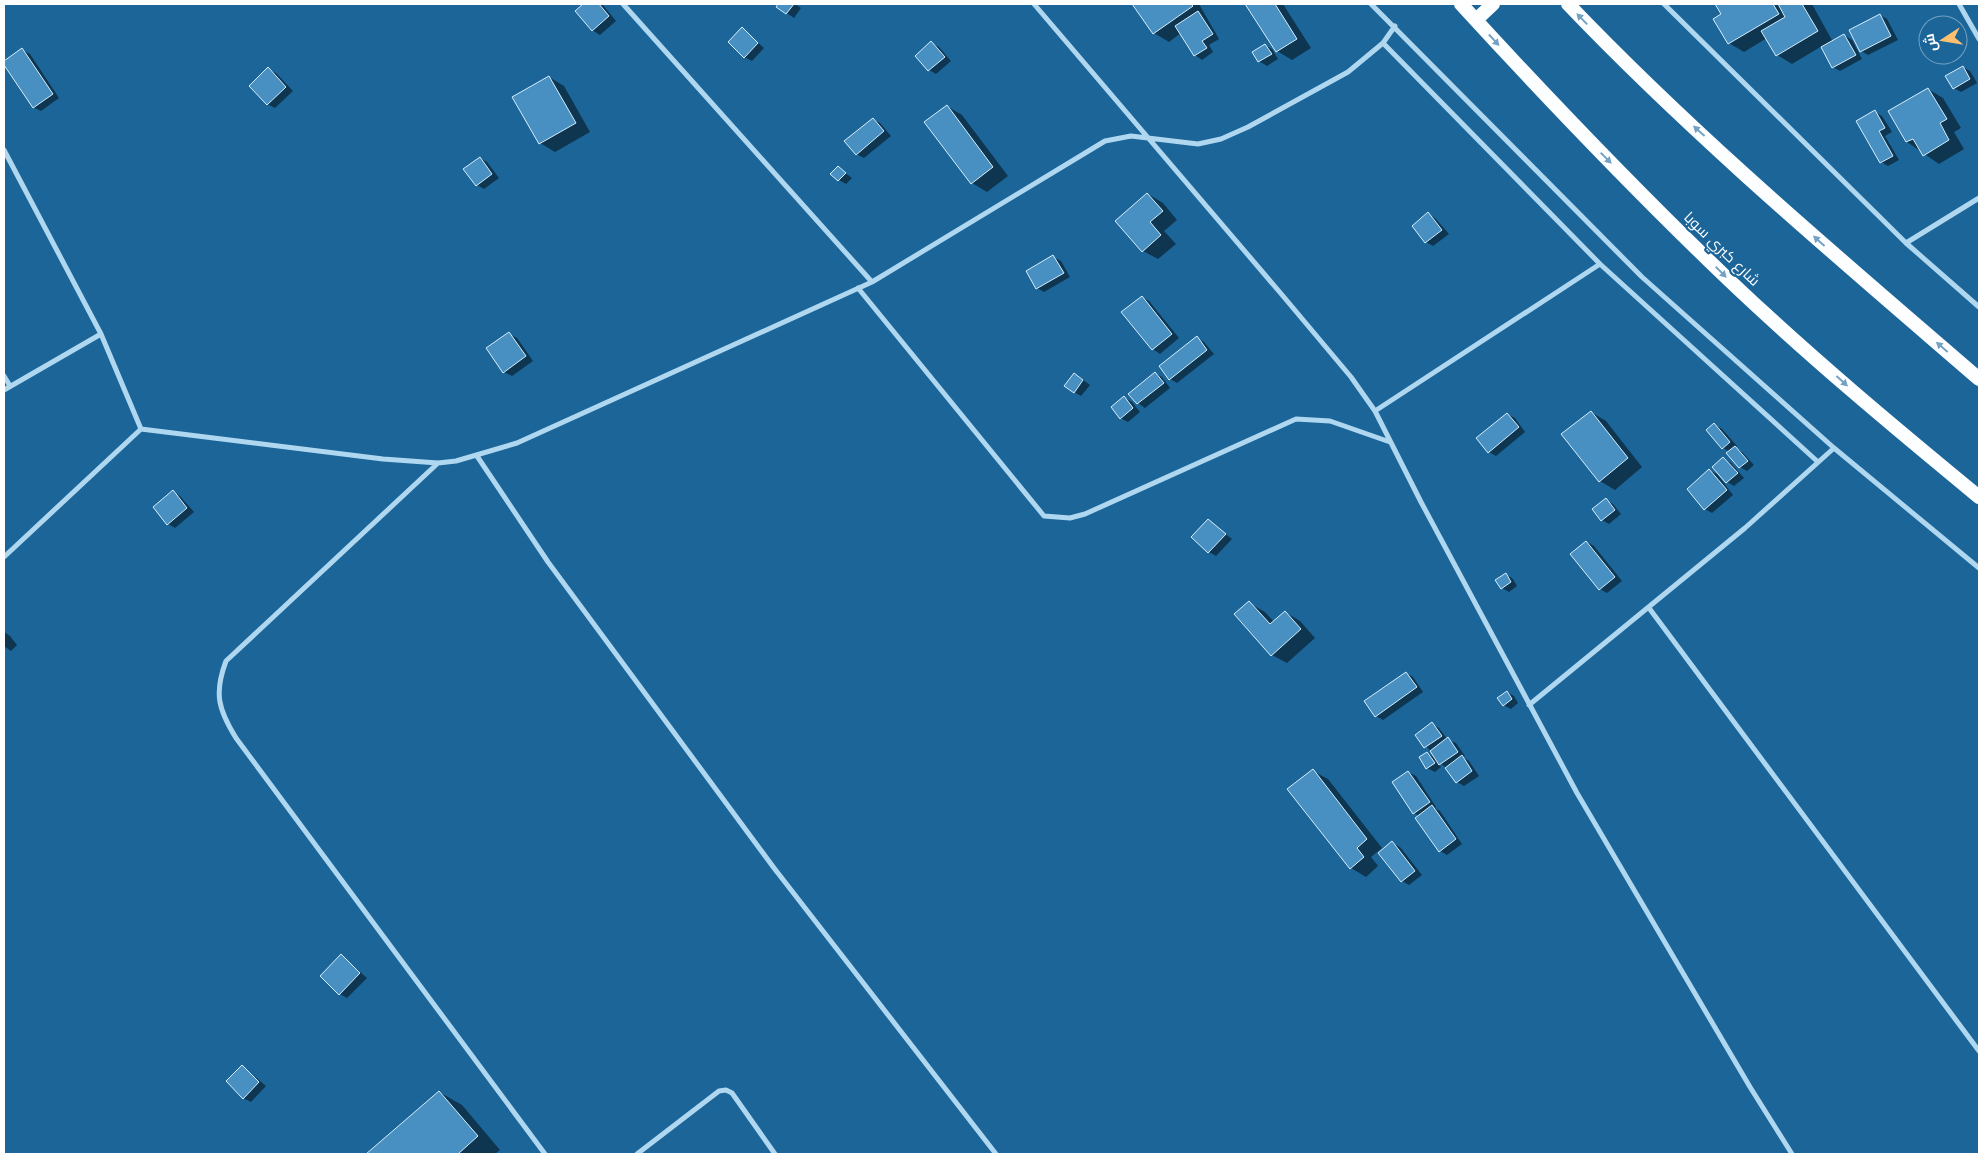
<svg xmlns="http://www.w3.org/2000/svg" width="1983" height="1158" font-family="Arial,Cairo,sans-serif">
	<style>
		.shadow { fill: #0007 }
		.building { fill: #4890c1; stroke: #d7edfb }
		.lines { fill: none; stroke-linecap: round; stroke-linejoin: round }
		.minor { stroke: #b0d7f0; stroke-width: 5 }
		.trunk { stroke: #fcfeff; stroke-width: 14 }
		.oneway { fill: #75a2c2 }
		.labels { text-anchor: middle; stroke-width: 4.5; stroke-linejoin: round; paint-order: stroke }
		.street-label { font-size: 15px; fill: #fff; stroke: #1b6599 }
	</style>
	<rect width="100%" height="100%" fill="#1b6599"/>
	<path class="shadow" d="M585,4H602L616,21L600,35L592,30L577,11Z
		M780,4H795L801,8L794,18L778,7Z
		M1133,4H1199L1219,39L1209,45L1213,52L1202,60L1195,55L1181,33L1169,42L1154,33Z
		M1247,4H1283L1311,48L1292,60L1277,51Z
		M1717,4H1812L1833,42L1844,35L1852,40L1862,59L1840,71L1833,67L1822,46L1792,64L1777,55L1767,38L1744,52L1729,43L1723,14Z
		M1880,15L1887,19L1898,40L1868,55L1861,51Z
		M742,29L764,48L752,61L744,57Z
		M931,43L939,47L951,61L936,74L929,70Z
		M1265,45L1272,49L1278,59L1267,66L1259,61L1254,52Z
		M22,50L30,54L59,98L41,111L33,107L4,62Z
		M1963,67L1970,71L1977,83L1961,92L1954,88Z
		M268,69L276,73L293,91L275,108L267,104Z
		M549,77L564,86L590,132L555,152L540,143Z
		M1928,89L1943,98L1961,128L1954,132L1964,149L1939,164L1907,142L1890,111Z
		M947,106L962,115L1008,176L987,192L972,183L926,122Z
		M1875,112L1882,116L1892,132L1885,136L1899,160L1888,166L1881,162Z
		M873,119L880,123L891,136L864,158L856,154Z
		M480,158L487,162L499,178L484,189L477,185Z
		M839,168L852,178L846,184L839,180Z
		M1148,194L1163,203L1177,220L1164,231L1176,244L1158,259L1143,251Z
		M1428,214L1435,218L1449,234L1433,246L1426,242Z
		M1053,257L1061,261L1070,277L1044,292L1037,288Z
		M1142,297L1149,301L1179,338L1160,354L1153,349Z
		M509,334L517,338L533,361L512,376L504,372Z
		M1197,338L1204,342L1214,354L1177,383L1170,379Z
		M1155,373L1162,377L1170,388L1145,408L1138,403L1130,394Z
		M1082,379L1090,385L1081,396L1074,392Z
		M1125,398L1132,402L1140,412L1128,422L1120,418Z
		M1591,412L1606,421L1642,467L1615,490L1600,481Z
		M1507,414L1515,418L1525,432L1496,456L1489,452Z
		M1715,425L1722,429L1737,446L1735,448L1742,452L1754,465L1747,471L1740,467L1730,452L1723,448Z
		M1724,459L1731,463L1744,478L1734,486L1727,482Z
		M1709,470L1717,474L1733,495L1712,513L1705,509Z
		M173,492L180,496L194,512L175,528L168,524Z
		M1606,500L1613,504L1621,514L1609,524L1602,520Z
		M1208,520L1232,539L1216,556L1209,552Z
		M1587,542L1594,546L1622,581L1607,593L1600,589Z
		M1506,574L1513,579L1517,586L1509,592L1502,588Z
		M1249,603L1265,612L1274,622L1285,612L1300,621L1315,638L1287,663L1272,655Z
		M4,632L10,636L17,645L11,651L4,646Z
		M1406,673L1413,677L1423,692L1383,720L1376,716Z
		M1507,692L1514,696L1518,703L1511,709L1503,705Z
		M1432,724L1439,728L1448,740L1456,743L1465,756L1463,757L1469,761L1479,776L1464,786L1457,782L1447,768L1438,762L1441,767L1435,772L1427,768V753L1437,759L1417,735Z
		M1313,771L1328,779L1382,848L1371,857L1378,866L1366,877L1351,868Z
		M1408,772L1416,776L1436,807L1435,808L1440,811L1462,844L1447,855L1440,851L1419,816L1414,813Z
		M1392,843L1400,847L1422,875L1409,885L1402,881Z
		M341,955L367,978L347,998L340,994Z
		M242,1066L266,1086L251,1102L243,1098Z
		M439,1092L462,1105L500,1150L495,1154H368Z"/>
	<path class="building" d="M583,4H599L609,16L592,31L575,11Z
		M778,4H794L786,14L776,7Z
		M1132,4H1191L1193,6L1153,34Z
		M1245,4H1275L1297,39L1276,52Z
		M1715,4H1773L1779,14L1728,44L1713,19L1721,14Z
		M1778,4H1802L1818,31L1776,56L1761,31L1785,17Z
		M1198,11L1213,34L1202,41L1207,48L1194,56L1175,26Z
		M1880,14L1891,36L1860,52L1849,30Z
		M742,27L758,43L744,58L728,42Z
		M1844,34L1856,55L1832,68L1821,47Z
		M931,41L945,57L928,71L915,56Z
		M1265,44L1272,54L1258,62L1252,52Z
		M22,48L53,94L33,108L4,65V61Z
		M1963,66L1970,79L1953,89L1945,76Z
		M268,67L286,87L267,105L249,86Z
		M549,76L576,123L539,144L512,97Z
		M1928,88L1947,119L1940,123L1949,140L1923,156L1913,139L1906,142L1888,111Z
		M947,105L993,167L971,184L924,122Z
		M1875,110L1885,128L1879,131L1893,156L1880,163L1856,121Z
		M873,118L884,131L856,155L844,141Z
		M480,157L492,174L476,186L463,169Z
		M838,166L846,173L838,181L830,174Z
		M1147,193L1163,211L1150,222L1161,235L1142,252L1115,221Z
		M1428,212L1442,230L1425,243L1412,226Z
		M1053,255L1064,273L1036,289L1026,271Z
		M1142,296L1172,334L1152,350L1121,312Z
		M509,332L526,356L503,373L486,348Z
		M1197,336L1207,350L1169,380L1159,366Z
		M1155,372L1164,383L1137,404L1128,394Z
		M1074,373L1083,380L1074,393L1064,386Z
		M1124,396L1133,408L1120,419L1111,407Z
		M1591,411L1628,458L1599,482L1561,434Z
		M1507,413L1519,427L1488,453L1476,438Z
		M1714,423L1730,442L1722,449L1706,430Z
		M1735,446L1748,461L1739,468L1726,453Z
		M1723,457L1738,473L1726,483L1712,467Z
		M1709,469L1727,490L1704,510L1687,489Z
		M173,490L187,508L167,525L153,507Z
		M1606,498L1615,510L1601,521L1592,509Z
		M1208,519L1226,534L1208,553L1191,537Z
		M1586,541L1615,577L1599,590L1570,554Z
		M1506,573L1511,582L1501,589L1495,580Z
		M1249,601L1270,624L1285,611L1301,629L1271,656L1234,614Z
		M1406,672L1417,687L1375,717L1364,701Z
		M1507,691L1512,699L1503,706L1497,698Z
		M1432,722L1442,736L1424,748L1415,735Z
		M1448,737L1458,752L1439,765L1430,751Z
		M1427,752L1435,763L1426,769L1419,757Z
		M1462,755L1472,771L1456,783L1445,768Z
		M1313,769L1367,839L1357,848L1364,857L1350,869L1287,789Z
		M1408,771L1430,802L1413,814L1392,782Z
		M1432,805L1456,839L1439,852L1415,818Z
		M1392,841L1415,871L1401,882L1378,853Z
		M341,954L360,973L339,995L320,976Z
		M242,1065L259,1082L243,1099L226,1081Z
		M439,1091L478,1136L458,1154H366Z"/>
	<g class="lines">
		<path class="minor" d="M623,4L872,282
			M1034,4L1283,296L1351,377L1375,411L1421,502L1577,793L1750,1087L1792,1154
			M1371,4L1642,277L1834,448L1979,568
			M1664,4L1906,243L1979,307
			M1959,4L1979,39
			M1383,43L1600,264L1818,462
			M4,150L101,334L141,429
			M1906,243L1979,198
			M858,288L1044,516L1070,518L1085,514L1296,419L1330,421L1390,442
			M4,376L10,386
			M4,390L101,334
			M1375,411L1600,264
			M141,429L383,459L438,463L456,461L517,443L872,282L1105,141L1131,136L1198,144L1221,139L1248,127L1348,72L1383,43L1395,26
			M477,456L548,562L774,868L996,1154
			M438,463L226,661C214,693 218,709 236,738L545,1154
			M4,557L141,429
			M1649,608L1979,1051
			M1529,705L1745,528L1834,448
			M637,1154L719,1091L726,1090L732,1093L775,1154"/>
		<path class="trunk" d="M1461,4C1548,99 1637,192 1730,281C1810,357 1894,427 1979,497
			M1568,4C1696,138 1839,258 1979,379
			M1476,20L1493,4"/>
	</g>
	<defs><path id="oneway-solid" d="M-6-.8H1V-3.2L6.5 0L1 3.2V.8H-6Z" transform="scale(1.25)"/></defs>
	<g class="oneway">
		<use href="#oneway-solid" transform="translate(1582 19) rotate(-134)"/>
		<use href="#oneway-solid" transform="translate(1494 40) rotate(47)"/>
		<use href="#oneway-solid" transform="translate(1699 131) rotate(-138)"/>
		<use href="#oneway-solid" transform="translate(1606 158) rotate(45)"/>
		<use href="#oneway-solid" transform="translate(1819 241) rotate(-138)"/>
		<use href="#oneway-solid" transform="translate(1721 272) rotate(45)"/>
		<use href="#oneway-solid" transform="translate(1942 347) rotate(-139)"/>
		<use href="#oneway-solid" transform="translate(1842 381) rotate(42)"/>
	</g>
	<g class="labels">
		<g class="street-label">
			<text transform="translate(1722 249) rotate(44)" y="5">شارع كبري سوبا</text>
		</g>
	</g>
	<rect width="1983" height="1158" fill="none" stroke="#ffffff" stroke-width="10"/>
	<g transform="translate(1943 40) rotate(258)"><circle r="24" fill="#1b6599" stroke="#76a3c2"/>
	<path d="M0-4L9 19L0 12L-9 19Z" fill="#ffc070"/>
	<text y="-8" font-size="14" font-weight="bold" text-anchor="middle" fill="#ffffff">ش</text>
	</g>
</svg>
